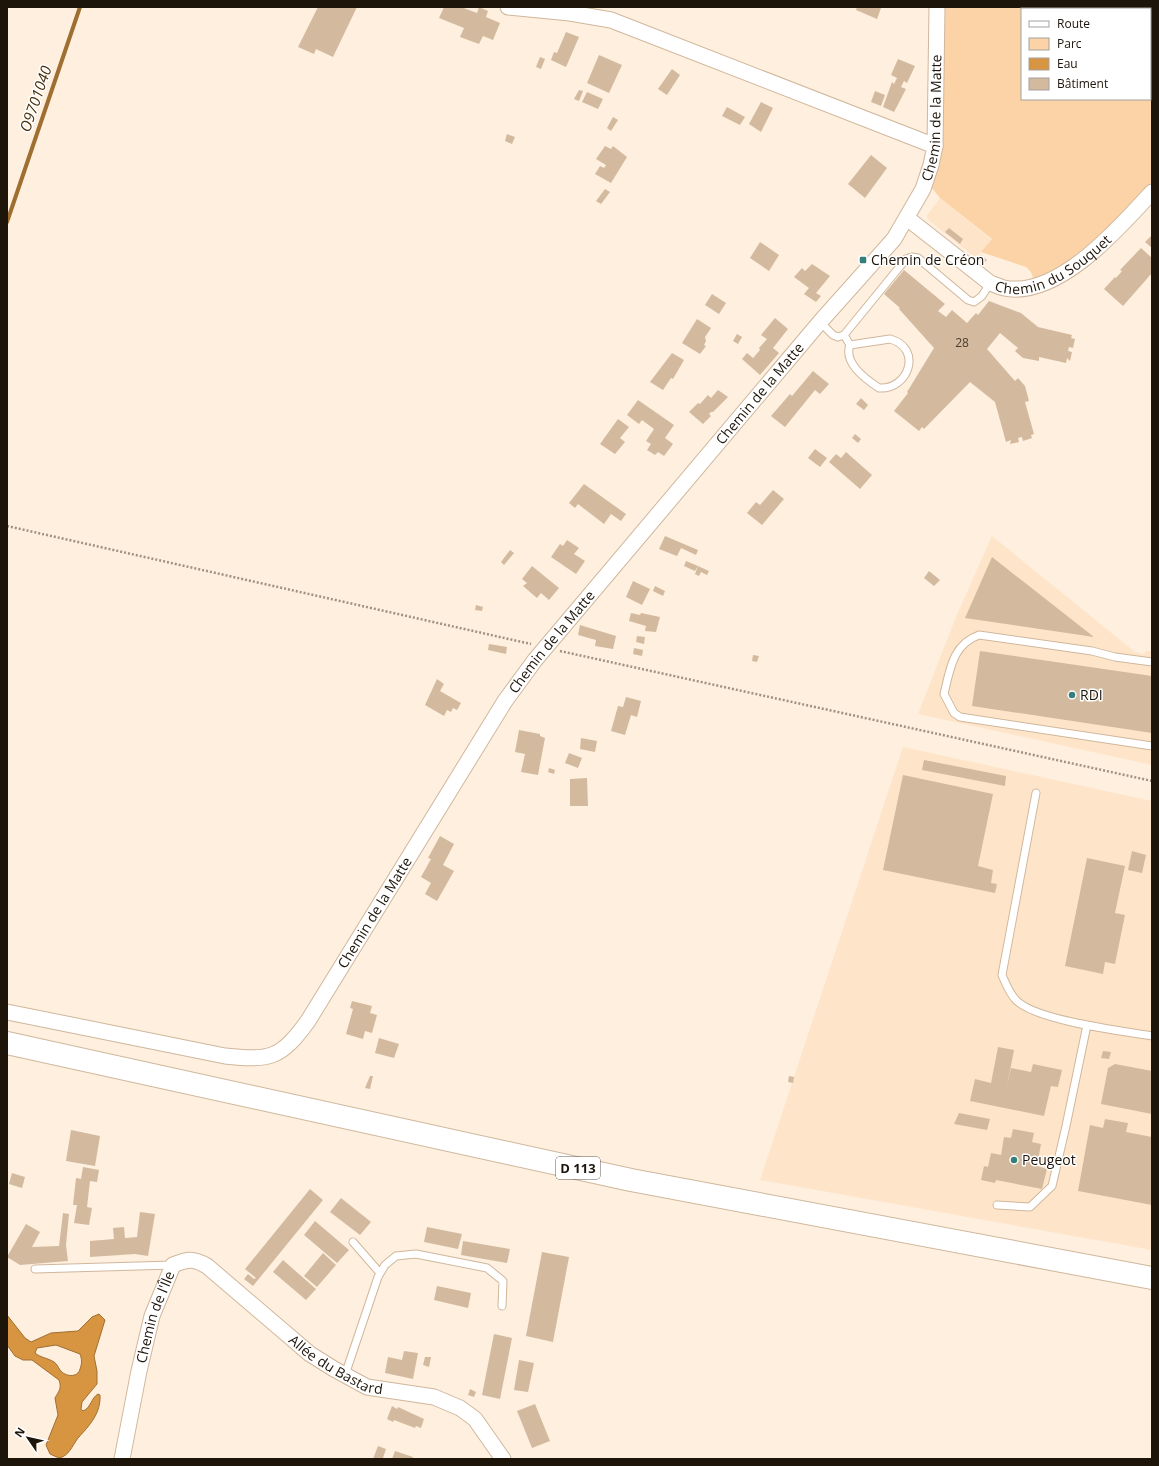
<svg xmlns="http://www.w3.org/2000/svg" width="1159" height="1466" font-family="'Open Sans',sans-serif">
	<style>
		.built { fill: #fee5ca }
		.green { fill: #fbd3a7; fill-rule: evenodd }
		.water { fill: #d79542; stroke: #9f6e31; fill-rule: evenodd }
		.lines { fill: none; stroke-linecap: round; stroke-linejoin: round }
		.stream { stroke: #9f6e31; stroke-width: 4 }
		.building { fill: #d3ba9f }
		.lane-casing { stroke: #d0b79c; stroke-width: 9 }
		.street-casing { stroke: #d0b79c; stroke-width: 17 }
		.primary-casing { stroke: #d0b79c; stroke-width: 24 }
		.path { stroke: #9e9284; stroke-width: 2.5; stroke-dasharray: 2 2; stroke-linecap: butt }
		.lane { stroke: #fff; stroke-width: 7 }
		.street { stroke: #fff; stroke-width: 15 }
		.primary { stroke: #fff; stroke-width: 22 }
		.poi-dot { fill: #367e7a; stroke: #fff; stroke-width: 1.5 }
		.labels { text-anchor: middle; stroke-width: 3; stroke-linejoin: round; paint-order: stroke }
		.number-label { font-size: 12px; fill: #4a3e2f }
		.shield { fill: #fff; stroke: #615a54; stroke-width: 1 }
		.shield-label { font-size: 13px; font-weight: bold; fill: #1d140a }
		.street-label { font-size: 14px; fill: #1d140a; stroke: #fff }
		.poi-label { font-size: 14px; fill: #1d140a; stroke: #fff; text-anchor: start }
		.water-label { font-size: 15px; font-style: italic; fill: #492e0a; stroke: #fff }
	</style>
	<rect width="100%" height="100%" fill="#feefde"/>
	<path class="built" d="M940,198L992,240L976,258L927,219V215Z
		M992,536L1135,652L1144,654L1146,651H1152V765L918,714L956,617Z
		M903,747L1152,801V1250L760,1180Z"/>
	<path class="green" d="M944,7H1152V186L1084,256L1024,286L1033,277L1031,272L1026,267L981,252L992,239L940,198L931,187L942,148ZM1022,9H1150V99H1022Z"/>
	<path class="water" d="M99,1314L105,1320L94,1356L97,1371V1384L82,1402L81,1409L83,1411C91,1408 91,1398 98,1394L100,1395C101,1413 90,1425 78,1438C72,1446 69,1456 59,1458L50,1454L46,1445L58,1415L55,1398C59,1391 62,1388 59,1380L32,1360H23L15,1356L7,1345V1315L25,1338L31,1342L51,1333L78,1331L92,1317ZM56,1345L80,1354C82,1359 82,1364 80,1369C78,1378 65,1377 60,1370C58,1367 57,1364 54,1362C48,1358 41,1358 35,1353L37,1348Z"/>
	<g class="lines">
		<path class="stream" d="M7,222L80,7"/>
	</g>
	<path class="building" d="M318,7H357L333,57L316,49L314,54L298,47Z
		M444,7H461L477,13L479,7L488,11L486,17L500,23L493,40L483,36L479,44L460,37L464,28L439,18Z
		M857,7H879L881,8L877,19L856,10Z
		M566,32L579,37L566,67L551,60L554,52L557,53Z
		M599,55L622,65L609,93L587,83Z
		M540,57L545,59L541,69L536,67Z
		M898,59L915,66L907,83L904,81L901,87L906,89L894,112L883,107L892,82L894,84L897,78L891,75Z
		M672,69L680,75L667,95L658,89Z
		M579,90L583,91L579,101L574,99Z
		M875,91L885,95L881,106L871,102Z
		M587,92L603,99L598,109L582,102Z
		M761,102L773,108L761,132L749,124Z
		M727,107L745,117L740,125L722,116Z
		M613,117L618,120L611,131L607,128Z
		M507,134L515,137L512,144L505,141Z
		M605,146L611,149L613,146L627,157L611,183L595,174L600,166L604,168L606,165L596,159Z
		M871,155L887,168L865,198L848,184Z
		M605,189L610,192L601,204L596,201Z
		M949,228L963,239L960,244L945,232Z
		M1152,235V248L1145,242Z
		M760,242L779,255L769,271L750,258Z
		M1141,248L1152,258V273L1123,306L1104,289L1115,277L1116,278L1122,271L1120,270Z
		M981,255L987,260L984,263L978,259Z
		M812,264L830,276L816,293L821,296L816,302L804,294L809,288L794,277L802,268L805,271Z
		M904,270L945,304L938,311L946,317L952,310L967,323L976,313L978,315L989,301L1021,313L1038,327L1072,335L1071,338L1075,339L1073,348L1069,347L1068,351L1072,352L1070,361L1067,358L1066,363L1039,357V361L1023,358L1015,351L1018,348L1000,333L987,349L1015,381L1018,378L1025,386L1029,401L1025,402L1034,434L1031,435L1032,438L1023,441L1022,437L1018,438L1019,442L1010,444L1011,440L1006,442L995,402L970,382L924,429L922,427L919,431L894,411L908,393L907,392L934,348L899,309L900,308L884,294Z
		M712,294L726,303L719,314L705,305Z
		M775,318L788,329L773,348L779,353L760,375L742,359L747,353L753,358L760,350L759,348L767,339L761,335Z
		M697,319L711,328L705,337L706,341L704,345L706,346L700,354L682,343Z
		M737,334L742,337L738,344L733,341Z
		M672,353L684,360L673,379L671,378L663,390L650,382Z
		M813,371L829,384L820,394L815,390L785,427L771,416L790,394L792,396Z
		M718,390L728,397L713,412H711L709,414L711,416L703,424L689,412L698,403L700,404L708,395L711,398Z
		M861,398L868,405L864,410L856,404Z
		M638,400L674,425L665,438L673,444L664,456L658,452L655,455L647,450L651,444L646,441L654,429L642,420L639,424L627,415Z
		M618,419L629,427L620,438L625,442L615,454L600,444Z
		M855,434L861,439L858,443L852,438Z
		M815,449L827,458L820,467L808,458Z
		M846,452L872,475L860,489L829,462L836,454L841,458Z
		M584,484L626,514L621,521L611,514L604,524L578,504L575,508L569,503Z
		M773,490L784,499L762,525L747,513L756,502L760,505Z
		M665,536L698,550L696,555L681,548L677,556L659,549Z
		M567,540L579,548L574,554L585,561L576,574L551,557L560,544L563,546Z
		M510,550L514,553L504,565L501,562Z
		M992,557L1094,637L965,618Z
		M686,561L698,566L695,571L684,566Z
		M532,566L559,588L549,600L541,593L537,598L523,586L527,583L522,579Z
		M698,566L709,571L707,575L701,572L699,576L695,574Z
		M929,571L940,580L934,586L924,578Z
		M633,581L650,589L642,605L626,597Z
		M655,586L665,591L663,596L653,591Z
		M476,605L483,607L482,611L475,610Z
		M631,613L640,615L641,613L660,617L656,632L645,631L646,626L629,621Z
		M580,625L616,636L613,649L595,646L596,640L578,635Z
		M637,636L645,637L644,644L636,642Z
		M489,644L507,647L506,654L488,650Z
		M634,648L643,650L642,656L633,654Z
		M980,651L1152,676V733L972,706Z
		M753,655L759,656L757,662L752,661Z
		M437,679L444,684L440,691L461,703L457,710L453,708L451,712L447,710L444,716L425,705Z
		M626,697L641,701L637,717L631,715L625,735L611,731L618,706L623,707Z
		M519,730L540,734V736L545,738L538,775L521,772L525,754L515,752Z
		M581,738L597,741L595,752L580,749Z
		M569,753L582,758L578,768L565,763Z
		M924,760L1006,776L1005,786L922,770Z
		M549,768L555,770L554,774L548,772Z
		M903,775L993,794L978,866L993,870L991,883L997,884L995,893L883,870Z
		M587,778L588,806H570V779Z
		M440,836L454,844L443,865L454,871L437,901L425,894L431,883L421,877L431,859L428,858Z
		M1132,851L1146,855L1142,873L1128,870Z
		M1087,858L1125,866L1115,913L1125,915L1115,964L1105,962L1103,974L1065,966Z
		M352,1001L372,1006L370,1013L377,1015L372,1033L365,1031L363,1039L346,1034L353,1009L350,1008Z
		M379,1038L399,1044L394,1058L375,1053Z
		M998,1047L1014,1050L1007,1086L1011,1068L1031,1072L1033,1064L1062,1070L1058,1087L1051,1086L1044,1116L970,1101L975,1079L991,1083Z
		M1103,1051L1111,1052L1109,1059L1101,1058Z
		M1115,1064L1152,1071V1114L1101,1104L1108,1068Z
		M370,1076H373L370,1089L365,1088Z
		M789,1076L794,1077L793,1083L788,1082Z
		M959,1113L990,1119L987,1130L954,1124Z
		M1105,1119L1128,1123L1126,1132L1152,1137V1205L1078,1191L1090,1125L1103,1128Z
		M1013,1129L1034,1133L1032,1142L1041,1144L1037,1166L1047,1169L1042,1189L996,1180L995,1183L981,1180L984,1166L988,1167L991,1153L1001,1155L1004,1137L1011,1138Z
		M71,1130L100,1136L95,1166L66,1161Z
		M83,1167L99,1170L97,1182L90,1181L87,1207L92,1208L89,1225L74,1223L77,1205H73L76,1178L81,1179Z
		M12,1173L25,1177L22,1188L9,1184Z
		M310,1189L323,1200L253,1286L244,1279L248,1274L254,1279L256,1278L245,1269Z
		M341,1198L371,1222L360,1235L330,1212Z
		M140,1212L155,1214L148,1256L135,1254L90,1257V1241L114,1239L113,1228L124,1227L125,1238L137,1237Z
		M63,1213L69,1214L66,1245L68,1261L20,1265L7,1257L26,1224L40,1232L32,1247L59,1246Z
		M315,1221L349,1250L337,1263L304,1235Z
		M427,1227L462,1234L458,1249L424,1242Z
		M463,1241L510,1249L507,1263L461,1255Z
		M542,1252L569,1257L553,1342L526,1336Z
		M323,1253L336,1265L317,1287L304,1276Z
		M283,1260L316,1289L306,1300L273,1272Z
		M437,1286L471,1293L468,1308L434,1300Z
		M494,1334L512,1338L500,1399L482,1395Z
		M404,1351L418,1353L413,1379L385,1373L388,1357L402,1360Z
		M425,1357H431L429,1367L423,1365Z
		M519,1360L534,1363L528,1392L514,1390Z
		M470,1389L476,1392L474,1397L468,1395Z
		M535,1404L550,1441L532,1448L517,1411Z
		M392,1406L397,1409L398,1407L424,1419L421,1428L416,1426L415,1428L394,1420L393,1422L387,1419Z
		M378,1446L386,1449L383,1458L385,1459H373Z
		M395,1451L413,1457L412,1459H392Z"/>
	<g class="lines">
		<defs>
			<path id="lane" d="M820,322L833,335L838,337L844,335L850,345
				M844,335L906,259L912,257L918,258L968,300L974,302L982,296L990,283
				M890,339C923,348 909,390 879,388C865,379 843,363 850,345Z
				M1152,662L1115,657L1092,651L979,635C953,644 950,669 944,694L954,713L960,717L1152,746
				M1036,793L1002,975C1006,984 1009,993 1016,1000C1034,1020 1122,1031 1152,1036
				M997,1205L1030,1207L1052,1186L1066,1126L1087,1025
				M353,1242L380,1273
				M35,1269L173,1265
				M345,1375L378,1277L385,1265L396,1256L416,1254L487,1268L503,1281L502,1306"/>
			<g id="street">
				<path d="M508,7L570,13L611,20L935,146"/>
				<path id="s1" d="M907,218L990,283C994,284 999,287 1004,288C1058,299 1120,227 1152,192"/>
				<path id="s2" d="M7,1012L225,1056C271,1061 281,1058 308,1021L505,701L535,660L820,322L894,239L923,189L931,165L935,146L937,7"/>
				<path id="s3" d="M122,1459L139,1371L152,1316L173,1265C188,1259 193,1258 207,1266L310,1354L334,1369L367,1387L434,1397L460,1408L475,1419L503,1459"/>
			</g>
			<path id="primary" d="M7,1043L631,1180L1152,1278"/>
		</defs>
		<use href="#lane" class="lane-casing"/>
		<use href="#street" class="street-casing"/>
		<use href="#primary" class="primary-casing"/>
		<path class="path" d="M7,526L531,644
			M560,651L1152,781"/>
		<use href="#lane" class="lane"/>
		<use href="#street" class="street"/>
		<use href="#primary" class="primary"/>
	</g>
	<g class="poi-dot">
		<rect x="859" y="256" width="8" height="8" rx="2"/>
		<circle cx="1072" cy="695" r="4"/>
		<circle cx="1014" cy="1160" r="4"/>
	</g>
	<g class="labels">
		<g class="number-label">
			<text x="962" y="347">28</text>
		</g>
		<rect class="shield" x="556" y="1157" width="44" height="22" rx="3"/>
		<g class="shield-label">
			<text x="578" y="1173">D 113</text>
		</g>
		<g class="street-label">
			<text dy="5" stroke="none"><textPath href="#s2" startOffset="1430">Chemin de la Matte</textPath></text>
			<text dy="5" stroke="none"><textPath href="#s1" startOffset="176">Chemin du Souquet</textPath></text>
			<text dy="5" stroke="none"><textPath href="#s2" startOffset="1095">Chemin de la Matte</textPath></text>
			<text dy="5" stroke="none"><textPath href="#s2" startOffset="771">Chemin de la Matte</textPath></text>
			<text dy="5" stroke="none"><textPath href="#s2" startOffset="447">Chemin de la Matte</textPath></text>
			<text dy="5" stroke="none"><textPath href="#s3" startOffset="146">Chemin de l'Île</textPath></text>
			<text dy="5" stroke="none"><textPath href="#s3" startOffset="401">Allée du Bastard</textPath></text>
		</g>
		<g class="poi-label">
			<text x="871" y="265">Chemin de Créon</text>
			<text x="1080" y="700">RDI</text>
			<text x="1022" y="1165">Peugeot</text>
		</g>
		<g class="water-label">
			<text transform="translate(36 99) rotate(-71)" y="5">O9701040</text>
		</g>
	</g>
	<rect width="1159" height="1466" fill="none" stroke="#1d140a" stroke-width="16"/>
	<rect x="1021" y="8" width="130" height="92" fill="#ffffff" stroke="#a5a19d"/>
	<rect x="1029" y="21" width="20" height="6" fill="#ffffff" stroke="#a5a19d"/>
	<text x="1057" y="28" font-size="12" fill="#1d140a">Route</text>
	<rect x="1029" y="38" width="20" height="12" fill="#fbd3a7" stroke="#a5a19d"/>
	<text x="1057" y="48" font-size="12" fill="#1d140a">Parc</text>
	<rect x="1029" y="58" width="20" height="12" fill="#d79542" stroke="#a5a19d"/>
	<text x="1057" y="68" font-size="12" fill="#1d140a">Eau</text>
	<rect x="1029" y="78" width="20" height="12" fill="#d3ba9f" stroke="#a5a19d"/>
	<text x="1057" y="88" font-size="12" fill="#1d140a">Bâtiment</text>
	<g transform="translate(28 1438) rotate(304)" stroke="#ffffff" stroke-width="3" paint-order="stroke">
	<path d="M0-3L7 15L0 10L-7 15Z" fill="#1d140a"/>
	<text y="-6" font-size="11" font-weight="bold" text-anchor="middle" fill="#1d140a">N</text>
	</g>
</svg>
